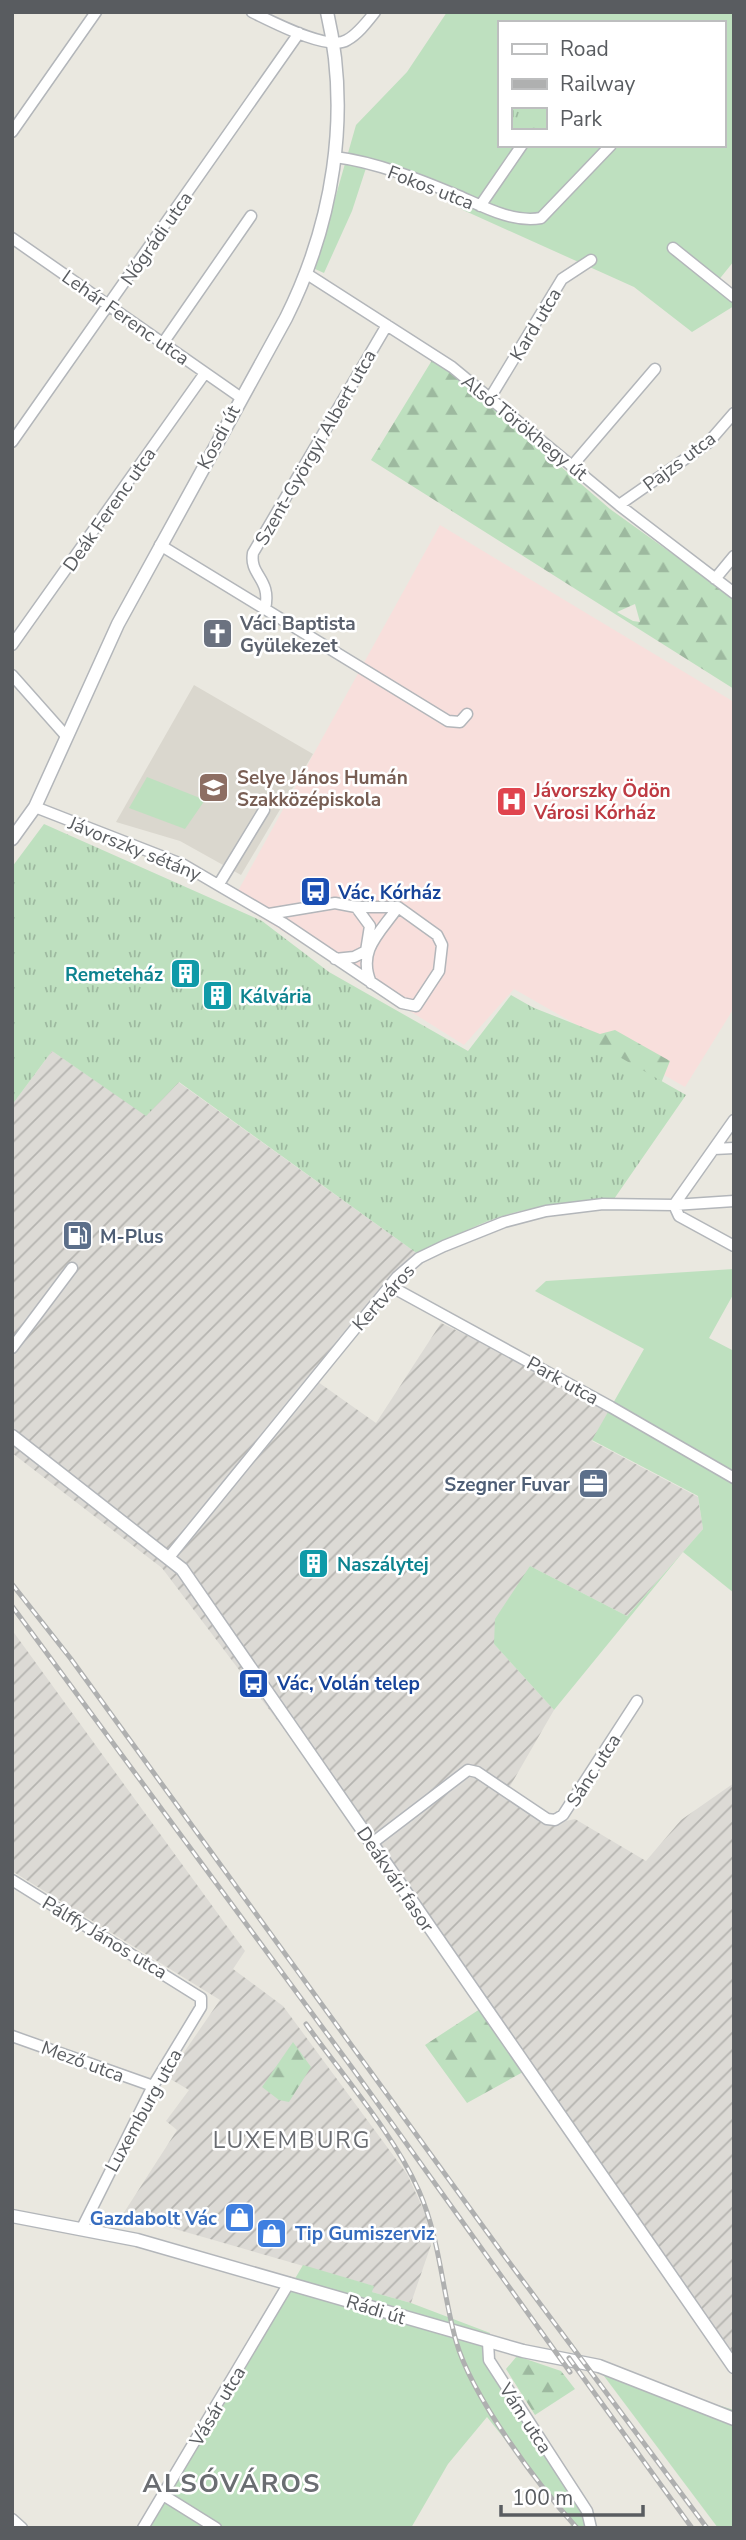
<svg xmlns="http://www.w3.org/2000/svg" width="746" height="2540" font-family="'Nunito Sans',sans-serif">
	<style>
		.industrial { fill: url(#industrial-furrows) }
		.education { fill: #dad7ce }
		.medical { fill: #f8dfdc }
		.green { fill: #bee0bf; fill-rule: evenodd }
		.forest { fill: url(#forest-firs); fill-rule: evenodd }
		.park { fill: url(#park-tufts) }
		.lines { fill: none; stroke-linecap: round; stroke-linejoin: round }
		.minor-casing { stroke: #b3b6ba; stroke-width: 13 }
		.tertiary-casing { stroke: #b3b6ba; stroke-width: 15 }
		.minor { stroke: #fff; stroke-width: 10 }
		.tertiary { stroke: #fff; stroke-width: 12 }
		.rail-casing { stroke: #afb0b0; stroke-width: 5 }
		.rail { stroke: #fff; stroke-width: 2.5; stroke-dasharray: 8; stroke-linecap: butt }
		.labels { text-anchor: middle; stroke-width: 5; stroke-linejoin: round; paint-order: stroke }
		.street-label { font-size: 19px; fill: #595c60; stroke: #fff }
		.worship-label { font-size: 19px; font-weight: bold; fill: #5b616d; stroke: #fff; text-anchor: start }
		.education-label { font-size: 19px; font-weight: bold; fill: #785e54; stroke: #fff; text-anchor: start }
		.health-label { font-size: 19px; font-weight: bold; fill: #be3a42; stroke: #fff; text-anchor: start }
		.transit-label { font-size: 19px; font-weight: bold; fill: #164399; stroke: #fff; text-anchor: start }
		.culture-label { font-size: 19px; font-weight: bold; fill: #0d838f; stroke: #fff; text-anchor: start }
		.service-label { font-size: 19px; font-weight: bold; fill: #4e5e75; stroke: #fff; text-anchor: start }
		.shop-label { font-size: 19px; font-weight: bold; fill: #366cbe; stroke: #fff; text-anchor: end }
		.quarter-label { font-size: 23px; letter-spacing: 2px; fill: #6a6d72; stroke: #fff }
		.district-label { font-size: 26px; font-weight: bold; letter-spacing: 2px; fill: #6a6d72; stroke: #fff }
	</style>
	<defs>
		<pattern id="industrial-furrows" width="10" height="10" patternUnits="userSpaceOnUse" patternTransform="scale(1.75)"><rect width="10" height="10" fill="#dcdad5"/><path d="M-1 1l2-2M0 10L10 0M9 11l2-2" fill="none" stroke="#b5b4b0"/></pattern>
		<pattern id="forest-firs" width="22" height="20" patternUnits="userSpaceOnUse" patternTransform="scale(1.75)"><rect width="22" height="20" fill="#bee0bf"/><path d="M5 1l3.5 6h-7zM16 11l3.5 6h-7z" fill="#9db99f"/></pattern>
		<pattern id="park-tufts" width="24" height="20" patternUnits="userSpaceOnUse" patternTransform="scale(1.75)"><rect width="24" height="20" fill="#bee0bf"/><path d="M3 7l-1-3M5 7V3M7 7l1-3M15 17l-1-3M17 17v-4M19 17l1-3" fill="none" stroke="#9db99f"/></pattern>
	</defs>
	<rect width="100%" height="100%" fill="#eae8e0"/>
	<path class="industrial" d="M52,1051L146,1115L178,1082L422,1257L311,1377L376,1423L441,1323L613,1405L592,1441L698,1497L703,1529L627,1616L530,1566L494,1644L554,1710L509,1788L557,1823L575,1819L646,1861L681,1820L734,1783V2375L480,2009L371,1844L162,1568L12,1453V1105Z
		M12,1630L245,1951L233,1969L283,2006L407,2174L426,2215L431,2245L411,2303L372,2292L373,2286L123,2214L177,2130L166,2121L189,2090L167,2077L220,2000L12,1871Z"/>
	<path class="education" d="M194,685L313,754L241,875L180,841L116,822Z"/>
	<path class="medical" d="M440,525L734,702V1008L685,1087L514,989L464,1045L233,900Z"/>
	<path class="green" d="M447,12H734V261L713,287L734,300V306L692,332L634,287L463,210L449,197L367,165L352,211L324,273L315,269L356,125L407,72ZM499,23H723V145H499Z
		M147,777L205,800L185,829L129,808Z
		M734,1269V1293L709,1338L734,1351V1593L683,1552L554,1710L494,1644L495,1619L530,1566L627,1616L703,1529L698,1496L592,1440L644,1349L535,1291L546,1281Z
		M303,2265L374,2286L372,2292L411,2303L490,2333L486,2357L594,2528H569L572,2523L487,2417L448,2464L411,2528H149Z
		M598,2368L734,2410V2528H718Z"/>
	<path class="forest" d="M434,357L610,509L734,598V689L371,460ZM635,604L640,622L633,621L617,612Z
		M514,1000L600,1034L615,1030L670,1061L657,1093Z
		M480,2009L523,2072L467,2103L425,2045Z
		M293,2042L311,2067L289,2102L279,2100L262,2087Z
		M517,2356L561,2371L575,2389L535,2415L506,2369Z"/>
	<path class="park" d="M44,824L262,921L329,972L468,1051L511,995L686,1095L614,1199C533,1205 490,1211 422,1257L179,1082L146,1116L52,1051L12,1105V867Z"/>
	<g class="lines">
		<defs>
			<path id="minor" d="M252,12C271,21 329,52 347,40C358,34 367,22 375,12
				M12,132L96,12
				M335,157C376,162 421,180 459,196C484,207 513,223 541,218L611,145
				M480,206L522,145
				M12,238L240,397
				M673,248L734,297
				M307,274L452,367L619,505L734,593
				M163,343L251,216
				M490,398L562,279L591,260
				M12,442L299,33
				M572,466L655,369
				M619,505L708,443L734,413
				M160,545L448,721L460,722L467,714
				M715,579L734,556
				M265,609C272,578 249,576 253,553L387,325
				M12,645L205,373
				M12,675L67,737
				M35,807L184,865L283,923L402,1003L416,1006L439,971L442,945L437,935L398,907H356
				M219,884L264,810
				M269,914L335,903L356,907L370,926L366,951L354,957L335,959
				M371,983C357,950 380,933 398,907
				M714,1149L734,1148
				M674,1205L734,1120
				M674,1205L679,1216L734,1246
				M390,1286L611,1407L734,1478
				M12,1348L72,1268
				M170,1556L397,1277L419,1258L444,1246L504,1222L546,1211L603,1204L674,1205L734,1201
				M371,1844L468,1770L477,1772L547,1819L555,1820L563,1815L637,1701
				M12,1880L201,1998V2007L153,2086L82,2228
				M12,2036L153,2086
				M488,2342L489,2360L587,2511L591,2528
				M163,2495L216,2528
				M12,2519L22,2528
				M143,2528L289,2283"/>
			<path id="tertiary" d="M12,839L35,807L118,624L286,318C333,224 351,115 327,12
				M12,1436L182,1569L734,2367
				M12,2216L137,2240L523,2351L599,2366L734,2419"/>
		</defs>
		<use href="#minor" class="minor-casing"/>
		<use href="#tertiary" class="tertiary-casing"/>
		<use href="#minor" class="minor"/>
		<use href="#tertiary" class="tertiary"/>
		<defs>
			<path id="rail" d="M12,1584L71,1659L503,2254L707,2528
				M12,1606L353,2069L570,2372
				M306,2024C343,2076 393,2133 419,2191C440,2239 442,2291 456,2341C472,2397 537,2484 577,2528
				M569,2358L692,2528"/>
		</defs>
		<use href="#rail" class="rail-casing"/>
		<use href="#rail" class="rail"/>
	</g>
	<defs>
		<symbol id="church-square" viewBox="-11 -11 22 22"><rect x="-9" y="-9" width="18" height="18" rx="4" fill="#6b7280" stroke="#fff"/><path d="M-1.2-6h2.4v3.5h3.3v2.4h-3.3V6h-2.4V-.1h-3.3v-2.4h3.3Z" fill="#fff"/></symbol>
		<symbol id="school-square" viewBox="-11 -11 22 22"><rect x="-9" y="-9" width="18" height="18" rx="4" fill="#8d6e63" stroke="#fff"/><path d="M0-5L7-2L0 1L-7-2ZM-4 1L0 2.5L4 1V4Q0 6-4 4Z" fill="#fff"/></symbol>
		<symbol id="hospital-square" viewBox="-11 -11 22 22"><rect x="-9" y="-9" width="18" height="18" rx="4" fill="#e0444e" stroke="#fff"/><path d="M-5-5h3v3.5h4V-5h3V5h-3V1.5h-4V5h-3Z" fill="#fff"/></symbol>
		<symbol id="bus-square" viewBox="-11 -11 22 22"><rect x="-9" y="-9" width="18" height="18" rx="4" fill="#1a4fb4" stroke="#fff"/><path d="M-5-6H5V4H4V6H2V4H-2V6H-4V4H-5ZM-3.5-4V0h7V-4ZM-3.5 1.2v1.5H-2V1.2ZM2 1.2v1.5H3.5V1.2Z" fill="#fff"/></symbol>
		<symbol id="building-square" viewBox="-11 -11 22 22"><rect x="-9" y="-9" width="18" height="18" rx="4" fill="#0f9aa8" stroke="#fff"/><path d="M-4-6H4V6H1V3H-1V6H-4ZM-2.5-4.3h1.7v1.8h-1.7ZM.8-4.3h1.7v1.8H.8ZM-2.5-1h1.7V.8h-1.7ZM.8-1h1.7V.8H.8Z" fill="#fff"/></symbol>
		<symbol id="fuel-square" viewBox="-11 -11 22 22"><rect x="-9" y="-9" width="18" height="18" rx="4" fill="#5c6f8a" stroke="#fff"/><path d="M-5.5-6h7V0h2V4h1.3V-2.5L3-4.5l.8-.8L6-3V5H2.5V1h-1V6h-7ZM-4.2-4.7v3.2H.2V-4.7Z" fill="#fff"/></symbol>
		<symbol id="office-square" viewBox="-11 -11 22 22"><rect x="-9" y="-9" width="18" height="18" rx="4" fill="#5c6f8a" stroke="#fff"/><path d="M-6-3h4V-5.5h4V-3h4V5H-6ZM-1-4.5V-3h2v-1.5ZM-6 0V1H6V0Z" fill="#fff"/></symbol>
		<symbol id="shop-square" viewBox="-11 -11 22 22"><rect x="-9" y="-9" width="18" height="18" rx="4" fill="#3f7fe0" stroke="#fff"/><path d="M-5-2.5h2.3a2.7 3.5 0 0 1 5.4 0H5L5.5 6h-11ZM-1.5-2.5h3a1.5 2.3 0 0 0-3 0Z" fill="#fff"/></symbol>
	</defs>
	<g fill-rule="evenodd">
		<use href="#church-square" x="200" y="616" width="35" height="35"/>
		<use href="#school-square" x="196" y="770" width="35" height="35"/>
		<use href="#hospital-square" x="494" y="784" width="35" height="35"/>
		<use href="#bus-square" x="298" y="874" width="35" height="35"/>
		<use href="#building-square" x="168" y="956" width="35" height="35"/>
		<use href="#building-square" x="200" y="978" width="35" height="35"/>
		<use href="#fuel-square" x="60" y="1218" width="35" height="35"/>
		<use href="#office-square" x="576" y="1466" width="35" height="35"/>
		<use href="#building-square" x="296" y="1546" width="35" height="35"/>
		<use href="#bus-square" x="236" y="1666" width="35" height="35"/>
		<use href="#shop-square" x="222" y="2200" width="35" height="35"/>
		<use href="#shop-square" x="254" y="2216" width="35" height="35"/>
	</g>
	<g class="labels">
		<g class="street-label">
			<text transform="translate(431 187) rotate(21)" y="7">Fokos utca</text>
			<text transform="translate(156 238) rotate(-55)" y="7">Nógrádi utca</text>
			<text transform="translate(126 317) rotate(35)" y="7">Lehár Ferenc utca</text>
			<text transform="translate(535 324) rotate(-59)" y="7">Kard utca</text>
			<text transform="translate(525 427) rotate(39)" y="7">Alsó Törökhegy út</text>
			<text transform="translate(218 437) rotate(-62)" y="7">Kosdi út</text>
			<text transform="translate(315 447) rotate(-60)" y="7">Szent-Györgyi Albert utca</text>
			<text transform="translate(679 461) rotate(-37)" y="7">Pajzs utca</text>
			<text transform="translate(109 509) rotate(-55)" y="7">Deák Ferenc utca</text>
			<text transform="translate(135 848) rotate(22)" y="7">Jávorszky sétány</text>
			<text transform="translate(383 1297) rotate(-48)" y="7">Kertváros</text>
			<text transform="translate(563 1380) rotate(29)" y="7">Park utca</text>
			<text transform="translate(593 1770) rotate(-57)" y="7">Sánc utca</text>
			<text transform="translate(396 1879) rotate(56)" y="7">Deákvári fasor</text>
			<text transform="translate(105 1937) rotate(31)" y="7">Pálffy János utca</text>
			<text transform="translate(83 2061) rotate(20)" y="7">Mező utca</text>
			<text transform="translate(143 2110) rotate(-61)" y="7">Luxemburg utca</text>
			<text transform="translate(376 2309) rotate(17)" y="7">Rádi út</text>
			<text transform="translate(217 2406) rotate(-59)" y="7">Vásár utca</text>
			<text transform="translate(526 2418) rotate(57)" y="7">Vám utca</text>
		</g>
		<g class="worship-label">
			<text x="240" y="630">Váci Baptista<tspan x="240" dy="22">Gyülekezet</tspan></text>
		</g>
		<g class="education-label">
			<text x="237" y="784">Selye János Humán<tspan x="237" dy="22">Szakközépiskola</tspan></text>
		</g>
		<g class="health-label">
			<text x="534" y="797">Jávorszky Ödön<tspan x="534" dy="22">Városi Kórház</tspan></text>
		</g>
		<g class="transit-label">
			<text x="338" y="899">Vác, Kórház</text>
			<text x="277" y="1690">Vác, Volán telep</text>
		</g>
		<g class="culture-label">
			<text x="163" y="981" text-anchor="end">Remeteház</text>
			<text x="240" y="1003">Kálvária</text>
			<text x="337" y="1571">Naszálytej</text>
		</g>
		<g class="service-label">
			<text x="100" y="1243">M-Plus</text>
			<text x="570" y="1491" text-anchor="end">Szegner Fuvar</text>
		</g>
		<g class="shop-label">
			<text x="217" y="2225">Gazdabolt Vác</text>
			<text x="295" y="2240" text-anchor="start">Tip Gumiszerviz</text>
		</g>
		<g class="quarter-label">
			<text x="292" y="2148">LUXEMBURG</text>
		</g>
		<g class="district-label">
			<text x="232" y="2492">ALSÓVÁROS</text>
		</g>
	</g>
	<rect width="746" height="2540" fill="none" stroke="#595c60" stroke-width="28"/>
	<rect x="498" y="21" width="228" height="126" fill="#ffffff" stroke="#bdbebf" stroke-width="2"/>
	<rect x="512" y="44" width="35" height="10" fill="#ffffff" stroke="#bdbebf" stroke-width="2"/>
	<text x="560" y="56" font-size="21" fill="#595c60">Road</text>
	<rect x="512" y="79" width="35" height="10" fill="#afb0b0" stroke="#bdbebf" stroke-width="2"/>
	<text x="560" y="91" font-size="21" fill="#595c60">Railway</text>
	<rect x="512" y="108" width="35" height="21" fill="url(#park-tufts)" stroke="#bdbebf" stroke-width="2"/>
	<text x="560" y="126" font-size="21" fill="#595c60">Park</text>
	<path d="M501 2505v10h142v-10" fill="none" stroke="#595c60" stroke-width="3.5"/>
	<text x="512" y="2505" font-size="21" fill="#595c60" stroke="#ffffff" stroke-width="5" paint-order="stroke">100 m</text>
</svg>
